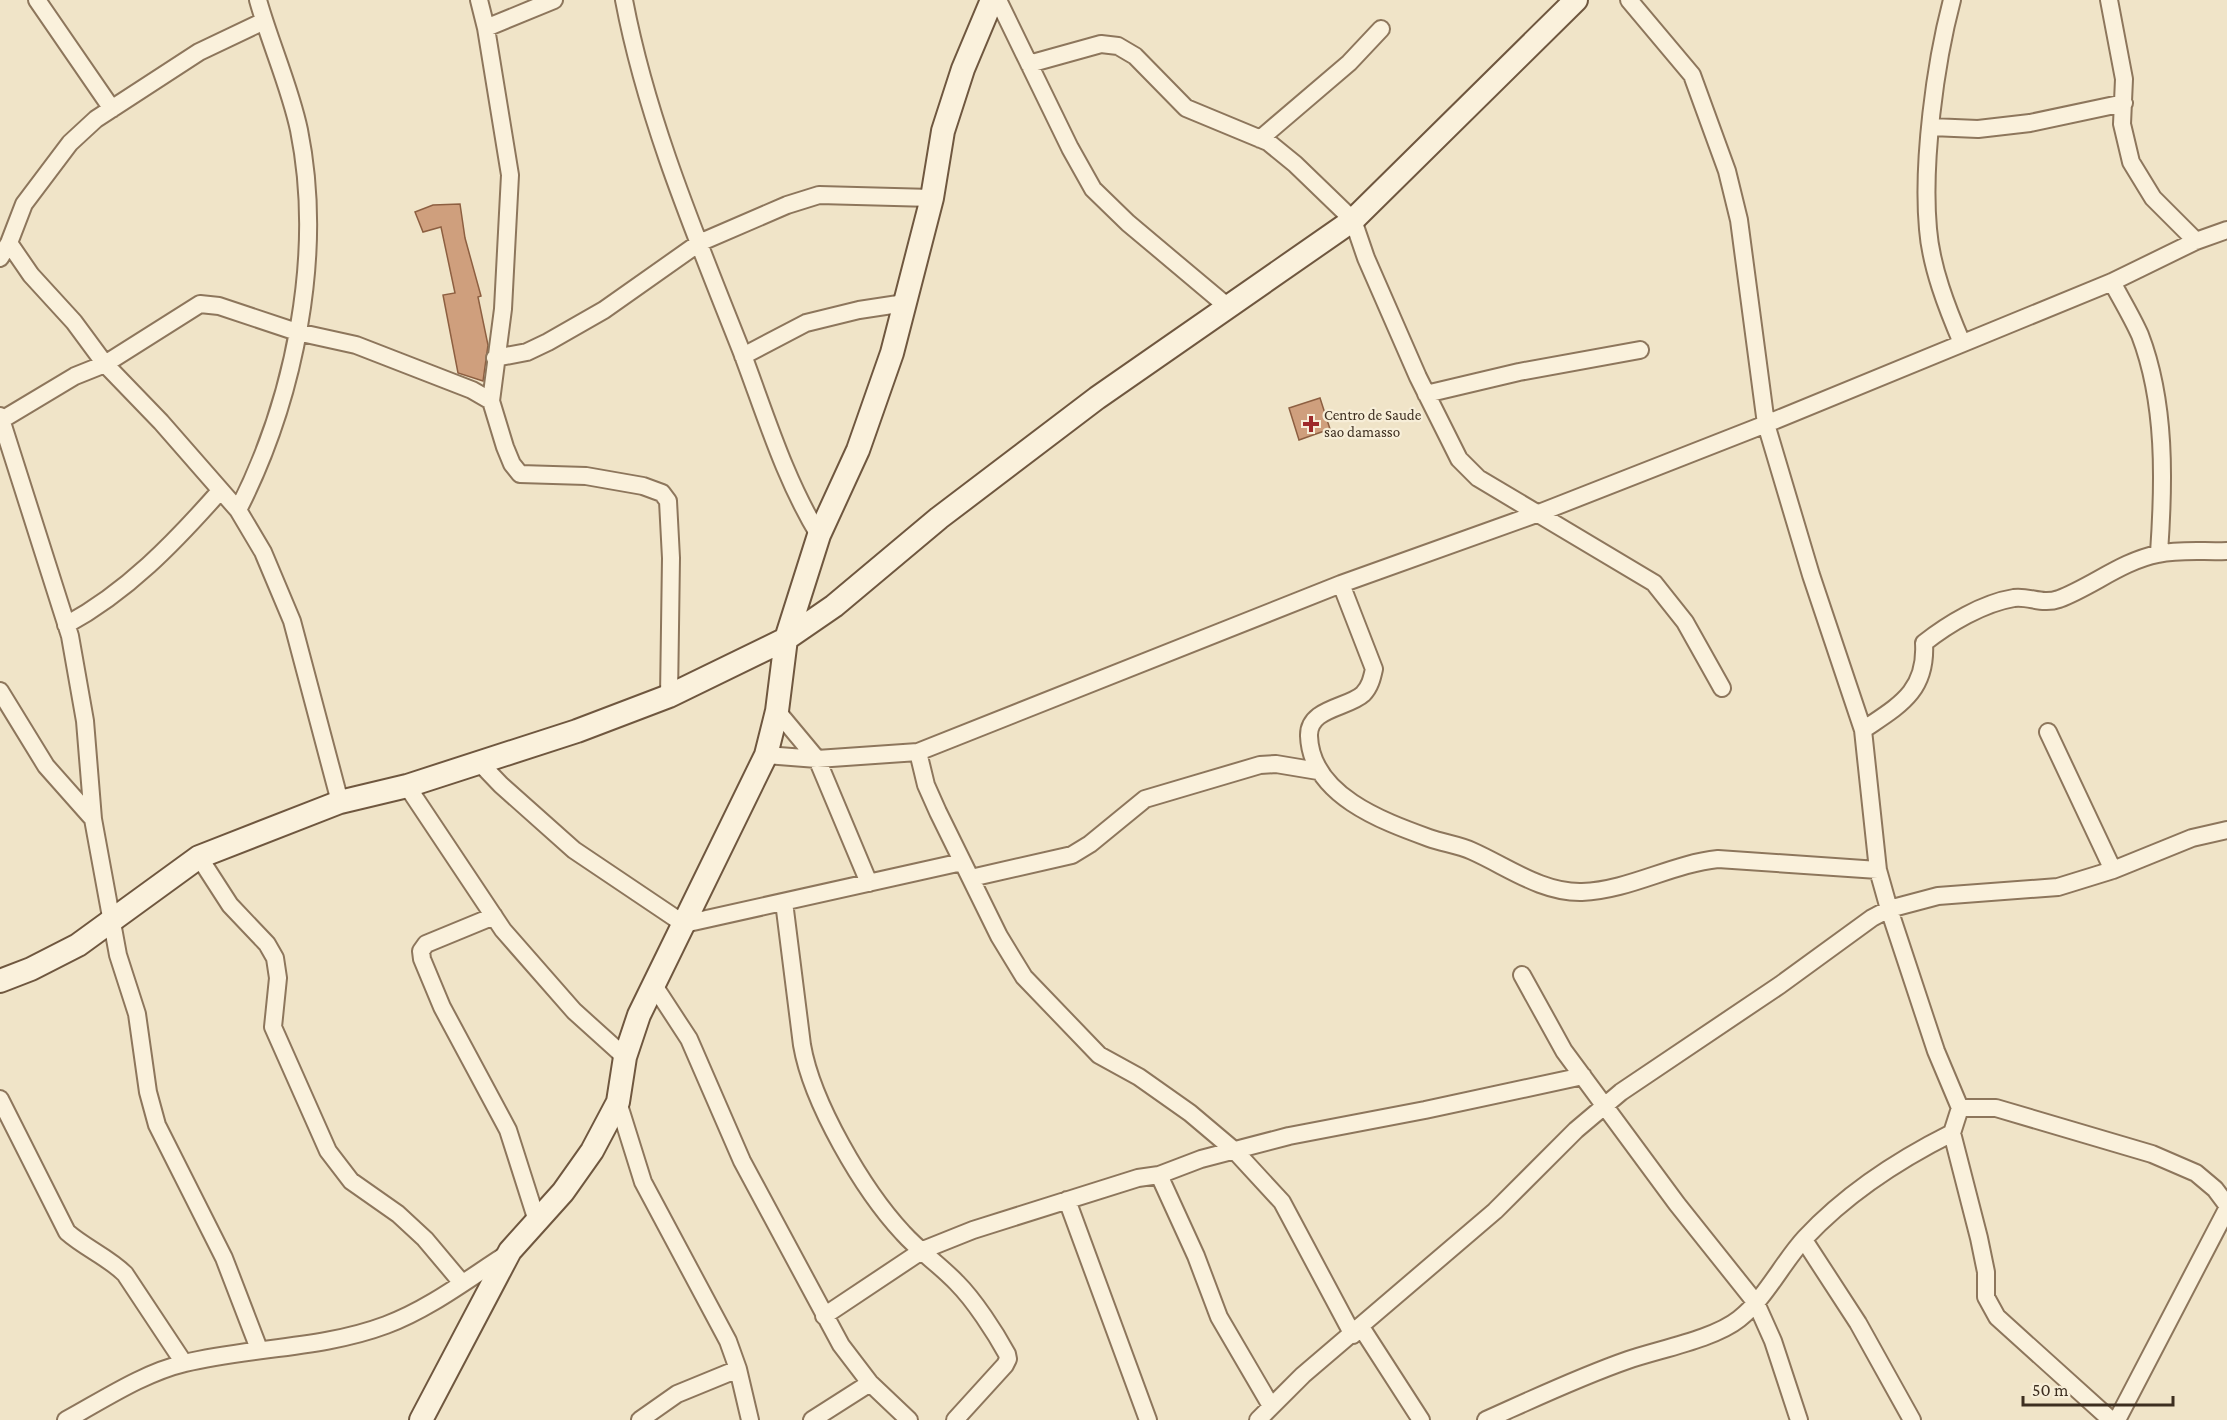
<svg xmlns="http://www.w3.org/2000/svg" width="2227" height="1420" font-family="'Crimson Pro',serif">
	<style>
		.building { fill: #cf9f7d; stroke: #8d5f41; stroke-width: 1.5 }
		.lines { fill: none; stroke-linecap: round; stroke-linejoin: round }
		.street-casing { stroke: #8d765c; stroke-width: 20 }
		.secondary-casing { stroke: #6f573f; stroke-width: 26 }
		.street { stroke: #faf1dc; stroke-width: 16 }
		.secondary { stroke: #faf1dc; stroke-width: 22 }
		.poi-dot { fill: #9e2a2b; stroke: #f7eed8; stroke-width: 2 }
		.labels { text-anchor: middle; stroke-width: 4.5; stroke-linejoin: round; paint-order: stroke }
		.poi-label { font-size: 15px; fill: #3d2e20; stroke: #f7eed8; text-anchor: start }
	</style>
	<rect width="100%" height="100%" fill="#f0e4c8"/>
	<path class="building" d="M460,204L465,238L481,296L478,297L488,345L483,381L458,373L443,295L455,293L441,227L423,232L415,212L433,205Z
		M1320,398L1330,429L1299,440L1289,408Z"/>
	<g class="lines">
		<defs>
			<path id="street" d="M37,0L112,109
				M479,0L486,28L510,175L503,309L491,401L505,447L512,464L520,474L586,476L643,486L662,493L668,501L671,558L669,696
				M624,0C647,121 696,236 741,350C765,413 784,478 819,535
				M998,0L1070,148L1093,189L1128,223L1228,307
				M1629,0L1692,75L1727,171L1739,220L1766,424L1811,575L1863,730L1878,870L1889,909L1936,1051L1960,1108L1952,1133L1979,1238L1986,1272V1297L1997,1317L2111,1420
				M1952,0C1935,64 1922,163 1928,229C1931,267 1947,308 1962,343
				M2109,0L2124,79L2122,124L2131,162L2153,198L2196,241
				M486,28L554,0
				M1029,64L1101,44L1118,46L1135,56L1186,108L1268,142L1295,164L1353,220L1366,258L1418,377L1459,459L1478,478L1654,583L1685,622L1722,688
				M1931,127L1978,129L2030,123L2124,103
				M1260,139L1349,63L1381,29
				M9,243L31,275L74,322L105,364L161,422L238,510L263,552L292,621L340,802
				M0,258L9,243L24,204L70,143L96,119L199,52L264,21
				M2112,282C2121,299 2132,317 2140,335C2166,403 2164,482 2159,553
				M743,356L806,323L859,310L905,303
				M495,358L527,352L548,342L604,310L699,243L787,205L819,195L932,198
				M1426,394L1519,372L1640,350
				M0,416L70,636L85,721L93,819L118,955L137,1014L148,1092L157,1125L224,1258L259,1349
				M0,421L75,376L105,364L200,304L219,306L297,332L356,345L472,390L491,401
				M238,510C295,398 324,254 299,130C290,87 270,43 258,0
				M1341,584L1374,669C1372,678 1370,687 1363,694C1348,708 1308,708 1309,736C1311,795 1382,821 1429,838C1443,843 1459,845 1472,851C1508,867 1542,893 1582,892C1630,890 1671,864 1718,859L1878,870
				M66,625C127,592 174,543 220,491
				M0,691L46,766L93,819
				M777,711L817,759L869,883
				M1863,730C1898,706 1927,692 1924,643C1948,624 1983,603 2014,598C2030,596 2042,605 2059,599C2093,586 2122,561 2158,554C2180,549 2205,552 2227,551
				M2048,732L2113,870
				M918,752L926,785L938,812L999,936L1024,977L1099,1055L1139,1077L1190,1113L1235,1151L1282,1202L1353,1335
				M766,755L817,759L918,752L1341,584L1539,513L1766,424L2112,282L2196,241L2227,230
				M479,762L501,785L574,850L684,924L962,862
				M407,786L503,930L574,1011L625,1057
				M199,857L230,905L267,944L275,958L278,978L273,1027L328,1151L351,1181L398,1214L425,1239L462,1283
				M971,878L1072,855L1090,844L1145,799L1260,765L1276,764L1318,771
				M784,902L802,1045C812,1103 863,1190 903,1233C919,1251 940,1265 957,1283C974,1300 995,1332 1007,1354L1008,1359L1005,1365L955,1420
				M494,916L426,944L421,951L422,959L442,1007L508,1130L537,1221
				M1522,975L1564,1051L1677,1204L1756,1303L1773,1341L1799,1420
				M655,987L689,1039L742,1161L841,1345L870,1383L909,1420
				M0,1099L67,1232C85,1248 108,1257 125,1274L184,1363
				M618,1102L643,1182L728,1341L738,1369L750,1420
				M1960,1108H1996L2152,1154L2196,1173L2215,1189L2227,1205
				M1159,1175L1196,1256L1219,1317L1271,1406
				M1067,1200L1148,1420
				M1804,1240L1858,1323L1912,1420
				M824,1316L923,1250L973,1230L1138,1178L1159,1175L1201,1159L1289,1136L1425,1110L1583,1076
				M1361,1327L1421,1420
				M66,1420C103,1400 143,1373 185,1363C251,1347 322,1349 386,1325C429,1309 468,1279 507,1254
				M640,1420L677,1394L738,1369
				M812,1420L870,1383
				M1258,1420L1303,1375L1495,1211L1576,1130L1621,1092L1780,985L1872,918L1889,909L1938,896L2058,887L2113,870L2192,838L2227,830
				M1486,1420C1533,1399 1579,1377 1628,1360C1660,1349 1714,1339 1739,1319C1766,1298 1782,1263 1805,1238C1847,1193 1898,1160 1952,1133
				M2117,1420L2227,1209"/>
			<path id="secondary" d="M0,981L31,969L78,945L199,857L340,802L407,786L577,731L669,696L786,639L834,606L939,518L1097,398L1353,220L1576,0
				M421,1420L510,1251L563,1192L592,1151L618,1102L625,1057L639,1015L766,755L777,711L786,639L819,535L858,450L892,353L932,198L943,131L963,69L992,0"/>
		</defs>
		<use href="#street" class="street-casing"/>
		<use href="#secondary" class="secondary-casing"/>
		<use href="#street" class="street"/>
		<use href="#secondary" class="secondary"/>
	</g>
	<path class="poi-dot" d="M1308 415h6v6h6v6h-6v6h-6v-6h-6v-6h6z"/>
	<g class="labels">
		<g class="poi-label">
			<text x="1324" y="420">Centro de Saude<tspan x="1324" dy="17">sao damasso</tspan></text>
		</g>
	</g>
	<path d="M2023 1396v9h150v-9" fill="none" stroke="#3d2e20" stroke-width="3"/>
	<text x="2032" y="1396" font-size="18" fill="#3d2e20" stroke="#f7eed8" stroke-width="4.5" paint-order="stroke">50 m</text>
</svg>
